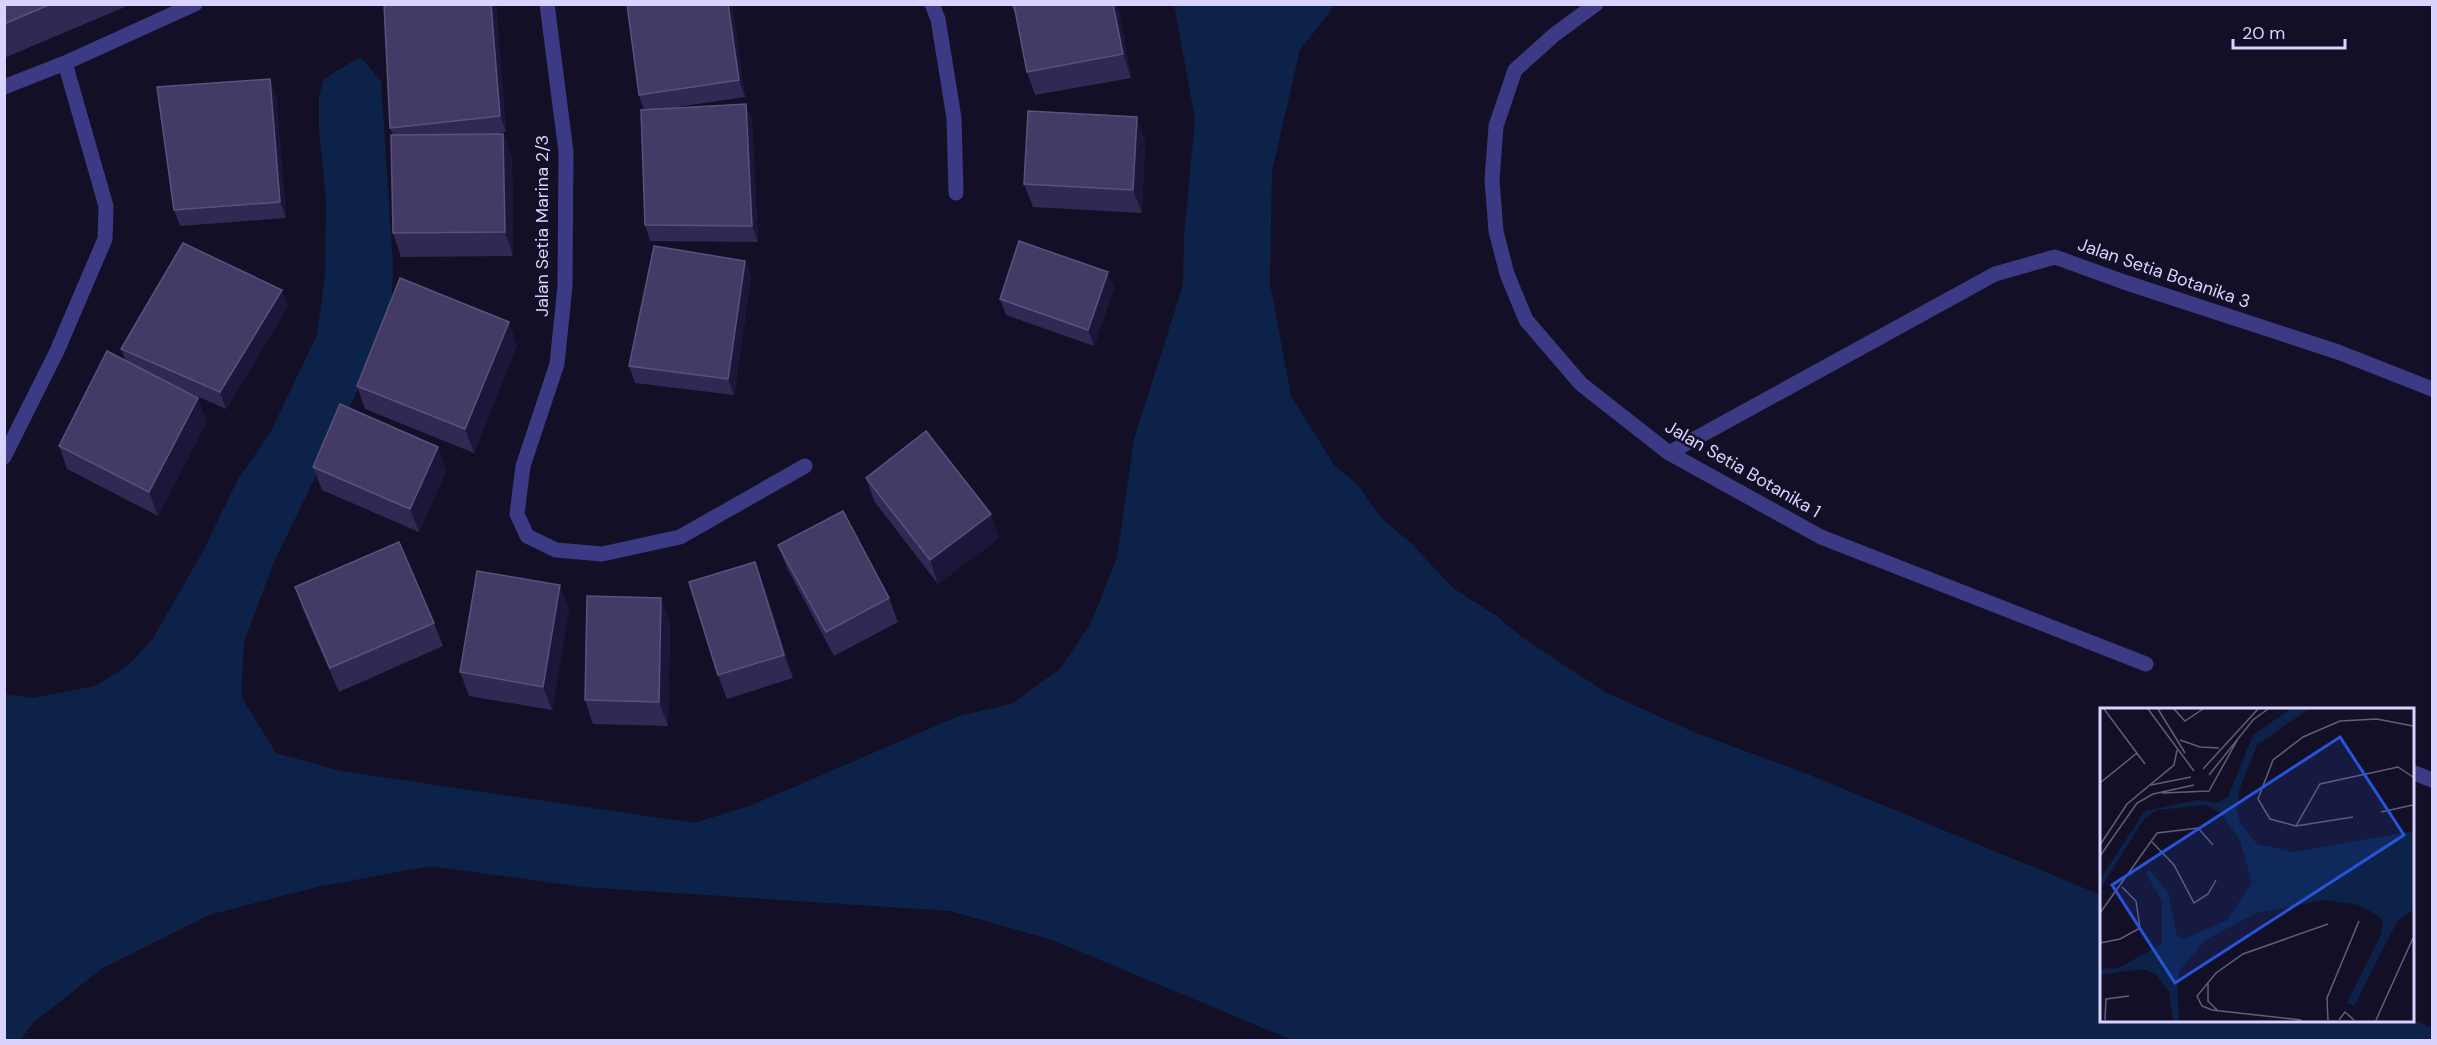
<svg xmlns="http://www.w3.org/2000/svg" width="2437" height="1045" font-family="'DM Sans',sans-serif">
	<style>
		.water { fill: #0c2248 }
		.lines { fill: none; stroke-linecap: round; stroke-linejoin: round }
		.minor { stroke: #3d3a85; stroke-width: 15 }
		.wall { fill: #312854 }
		.shaded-wall { fill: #1d163a }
		.building { fill: #433a66; stroke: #5a527e; stroke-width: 1.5 }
		.labels { text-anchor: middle; stroke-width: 5; stroke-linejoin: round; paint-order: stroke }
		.street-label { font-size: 18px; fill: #d9d4ff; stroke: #130f26 }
		.inset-road { fill: none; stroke: #625e7d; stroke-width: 1.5 }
		.view { fill: #2655da; fill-opacity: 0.15; stroke: #2655da; stroke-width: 3 }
		.inset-edge { fill: none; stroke: #d9d4ff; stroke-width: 3 }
	</style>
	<rect width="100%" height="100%" fill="#130f26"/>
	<path class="water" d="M1174,4L1335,5L1300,50L1272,171L1270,283L1291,396L1334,465L1358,485L1382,519L1410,542L1453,588L1498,617L1524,639L1607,693L1696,733L1805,773L2101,895V1020L2412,1019L2432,1028V1040H1292L1052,940L950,911L582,887L430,866L317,887L209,915L103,968L34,1022L20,1040H5V694L32,698L95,686L126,667L152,640L202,553L238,479L270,433L317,335L325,276L326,199L319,129V96L324,79L360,57L381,81L393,265L391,322L274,562L244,642L241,696L276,753L341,771L694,823L752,805L959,716L1011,704L1060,669L1092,621L1117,557L1134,439L1183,285L1184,236L1195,119Z"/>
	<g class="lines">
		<path class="minor" d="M547,4L566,152L565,286L557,364L523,466L517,514L527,536L556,550L602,554L680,537L805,466
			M932,4L938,19L954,118L956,193
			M1596,4L1554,35L1515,70L1496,126L1492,180L1496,231L1507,274L1526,320L1581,384L1669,453L1821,537L2146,664
			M4,87L65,63L195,4
			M1669,453L1995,274L2055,257L2124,282L2338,352L2432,389
			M4,457L57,351L105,239L106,206L65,63
			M2412,772L2432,780"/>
	</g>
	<path class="wall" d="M4,4H132L4,58Z
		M496,4L506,132L493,134H503L512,157L513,256L401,257L393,233V135L390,128Z
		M732,4L745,97L663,109L746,104L752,121L758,242L650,241L645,225L644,110L639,95Z
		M1010,4H1117L1119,11L1131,78L1035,95L1027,72L1016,14Z
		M270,79L276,96L286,218L180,226L174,210Z
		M1145,141L1142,213L1033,207L1024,184Z
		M745,261L751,277L734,395L635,383L629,366Z
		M1114,288L1094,346L1006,315L1000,299Z
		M288,306L226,409L183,390L207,421L158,516L67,469L59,446L125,360L121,349Z
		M517,345L474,453L365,409L357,386Z
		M313,467L446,471L419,532L322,490Z
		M866,478L999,538L938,584L874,501Z
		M778,545L889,598L898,622L834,656L787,568Z
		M764,585L793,678L727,699L718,675Z
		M295,587L434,623L443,646L339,692L303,610Z
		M569,608L552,710L469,696L460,672Z
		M670,622L668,726L593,724L585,700Z"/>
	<path class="shaded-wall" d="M491,4H496L506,132L500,116Z
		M728,4H732L745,97L739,80Z
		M1113,4H1117L1119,11L1131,78L1123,54Z
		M270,79L276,96L286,218L280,202Z
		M746,104L752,121L758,242L752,226Z
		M1137,117L1145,141L1142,213L1133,190Z
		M503,134L512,157L513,256L505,232Z
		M745,261L751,277L734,395L728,379Z
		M1108,272L1114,288L1094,346L1088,330Z
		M282,290L288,306L226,409L220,392Z
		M509,322L517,345L474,453L465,429Z
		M198,398L207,421L158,516L149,492Z
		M438,447L446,471L419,532L410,509Z
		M991,514L999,538L938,584L930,560Z
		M755,562L764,585L793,678L784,655Z
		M560,585L569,608L552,710L543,687Z
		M661,598L670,622L668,726L659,702Z"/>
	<path class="building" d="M4,4H51L4,24Z
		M384,4H491L500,116L390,128Z
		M627,4H728L739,80L639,95Z
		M1017,4H1113L1123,54L1027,72L1014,5Z
		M270,79L280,202L174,210L157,87Z
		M746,104L752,226L645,225L641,110Z
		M1028,111L1137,117L1133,190L1024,184Z
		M503,134L505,232L393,233L391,135Z
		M1019,241L1108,272L1088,330L1000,299Z
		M183,243L282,290L220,392L121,349Z
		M654,246L745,261L728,379L629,366Z
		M400,278L509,322L465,429L357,386Z
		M107,351L198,398L149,492L59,446Z
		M340,404L438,447L410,509L313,467Z
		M926,431L991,514L930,560L866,478Z
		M843,511L889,598L826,632L778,545Z
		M399,542L434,623L330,668L295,587Z
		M755,562L784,655L718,675L689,582Z
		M477,571L560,585L543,687L460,672Z
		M587,596L661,598L659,702L585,700Z"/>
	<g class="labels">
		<g class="street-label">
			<text transform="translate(542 226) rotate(-90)" y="6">Jalan Setia Marina 2/3</text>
			<text transform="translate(2164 273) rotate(19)" y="6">Jalan Setia Botanika 3</text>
			<text transform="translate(1743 469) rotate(30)" y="6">Jalan Setia Botanika 1</text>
		</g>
	</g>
	<g transform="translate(2100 708)">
		<rect width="314" height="314" fill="#130f26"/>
		<path d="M190,1H209L157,37L140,80L137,103L141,116L157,136L194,144L313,123V202L298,212L254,298L247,295L281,227L283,215L280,209L259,197L226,192L156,205L105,232L80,262L77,275L79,312H73L69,283L54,265L41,261L0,267V261L18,260L62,236V193L47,167L49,161L68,184L77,228L84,231L127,212L152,175L140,132L121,105L106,97L57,102L44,111L0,181V171L45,103L98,92L116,95L128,89L153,27Z" fill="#0c2248"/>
		<path class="inset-road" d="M4,1L45,56M48,1L94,63M58,1L85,45M74,1L85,13L103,1M80,32L100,39L119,40M103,61L158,1M109,67L153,12L168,1M0,75L37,45M51,77L91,69M62,85L109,83L139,29M281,104L313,97M253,109L196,118L170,111L158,91L173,52L203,29L240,13L277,11L313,18M196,118L220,76L298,59L313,69M52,134L74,157L94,195L108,186L116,172M0,137L27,96L74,57L77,42M0,148L37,95L53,86L94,77M0,205L57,125L98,120L113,137M0,235L20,231L40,220L36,193L22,179M108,274V293L117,302M5,312L6,291L29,288M201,312L112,302L102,298L97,288L116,265L143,246L228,216M228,312L227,290L259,213M239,312L245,304L254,312M276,312L313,230"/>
		<path class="view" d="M240,29L304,127L75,275L12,177Z"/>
		<rect width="314" height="314" class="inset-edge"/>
	</g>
	<rect width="2437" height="1045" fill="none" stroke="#d9d4ff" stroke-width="12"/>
	<path d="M2233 39v9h112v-9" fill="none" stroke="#d9d4ff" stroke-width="3"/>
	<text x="2242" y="39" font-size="18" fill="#d9d4ff" stroke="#130f26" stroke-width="4.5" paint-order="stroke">20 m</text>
</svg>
